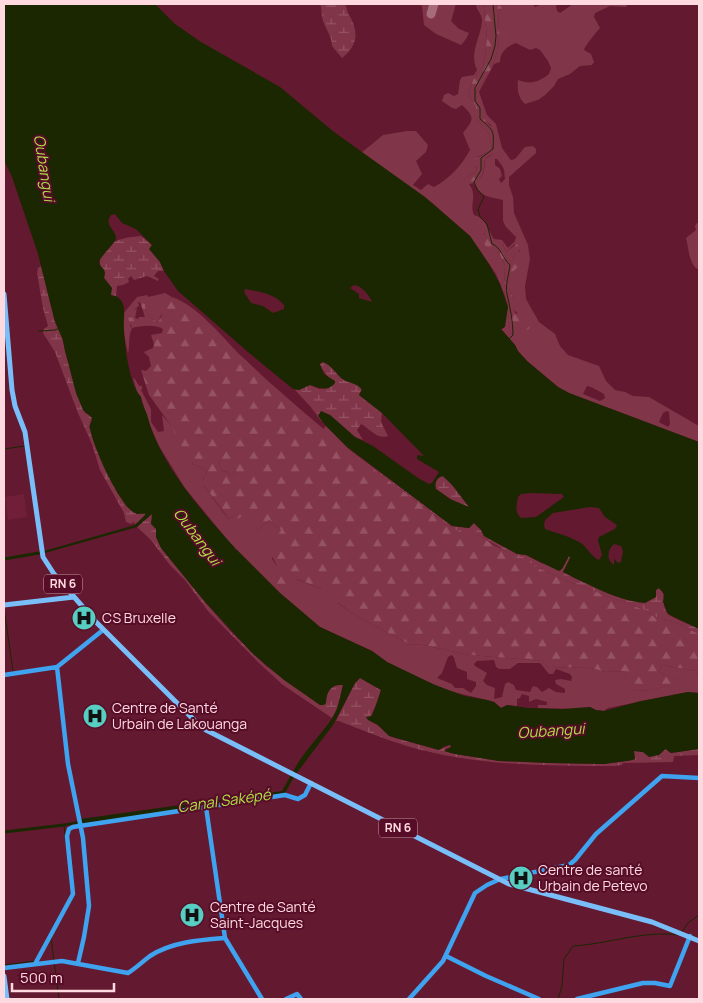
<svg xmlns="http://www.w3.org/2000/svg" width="703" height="1003" font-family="Manrope,sans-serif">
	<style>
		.built { fill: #711f39 }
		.green { fill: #813549; fill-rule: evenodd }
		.forest { fill: url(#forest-firs); fill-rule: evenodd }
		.wetland { fill: url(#wetland-marsh) }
		.water { fill: #1b2701; fill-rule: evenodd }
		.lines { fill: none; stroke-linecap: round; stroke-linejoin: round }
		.stream { stroke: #1b2701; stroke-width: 1 }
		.canal { stroke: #1b2701; stroke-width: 2.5 }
		.river { stroke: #1b2701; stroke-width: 3 }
		.runway { stroke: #a76c7c; stroke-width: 9 }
		.secondary { stroke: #3fa3ef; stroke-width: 4.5 }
		.primary { stroke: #79bef8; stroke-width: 5 }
		.labels { text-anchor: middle; stroke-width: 4; stroke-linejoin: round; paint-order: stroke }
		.shield { fill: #570c27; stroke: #cd9ca8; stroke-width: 1 }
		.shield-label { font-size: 12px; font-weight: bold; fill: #ffd9e0 }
		.poi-label { font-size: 14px; fill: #ffd9e0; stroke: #570c27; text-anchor: start }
		.water-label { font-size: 15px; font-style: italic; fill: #aedf46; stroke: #570c27 }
	</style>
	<defs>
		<pattern id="forest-firs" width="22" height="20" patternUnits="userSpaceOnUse" patternTransform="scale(1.25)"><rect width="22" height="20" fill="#813549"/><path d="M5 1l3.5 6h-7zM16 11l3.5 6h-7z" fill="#945263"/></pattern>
		<pattern id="wetland-marsh" width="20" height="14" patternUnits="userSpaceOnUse" patternTransform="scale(1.25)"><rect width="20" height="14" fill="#813549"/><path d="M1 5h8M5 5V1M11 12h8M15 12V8" fill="none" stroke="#945263"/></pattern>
	</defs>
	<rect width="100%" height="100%" fill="#631930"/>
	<path class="built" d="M24,494L27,517L8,520L5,497Z"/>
	<path class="green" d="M418,4H430L428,13L433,16L437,4H456L451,21L459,29L469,33L466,39L461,45L436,34L424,25L422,6Z
		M476,4H485L484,9L487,37L485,56L483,66L473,80L468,94L476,107V118L489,134L492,148L490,151L475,158L477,171L467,177L469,182C487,179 483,171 485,159L493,154L491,125C482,120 479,105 475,96C478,87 484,81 489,73C500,51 500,36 498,12L501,9V6L499,4H533L535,7L542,4H559L556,6L557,11L560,13L573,4H628L626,7L610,6L595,13L594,17L600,28C597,31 585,46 584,50L591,54L594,62L592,65L580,66L570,74L558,79L554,86L545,95L538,100L525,104C518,98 517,89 518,80C530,85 539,82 549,74L551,68L548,61L540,50L536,48L530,50L516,43C507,46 500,52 500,62L494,64C489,74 484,82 479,92L487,115L496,124L502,148L510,159L511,160L515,159L525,147L533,146L536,149V153L509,177V185L513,197L514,213L528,245L530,259L525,286L526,299L539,322L555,334L560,346L568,355L599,366L606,381L615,390L625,392L633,396L649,397L699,426V442L569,393L558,387L527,361L518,351L515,345L501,329H503L508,307L505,296L496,274L470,236L431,202L361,153L383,135L407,131H416L428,145L426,152L416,161L422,174L413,185L421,190L428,184L434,187C449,179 462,165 470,150L463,133C473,120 476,118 462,105L456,109L452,108L442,101L444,95L448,93L454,96L458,94L460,80L462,77L474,75L477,70C469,53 480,39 482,22C483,14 476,11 476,4ZM495,159H497C504,169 504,166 505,179L501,183L499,179L502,176L500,169L495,165ZM474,183C480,197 490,197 503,200V221L506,227L516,237L515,241L508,248L502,240L494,239C488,230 486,218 474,215C469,204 478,196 469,184ZM484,233L494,240L503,244L506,252L515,244L520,251L513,256L514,259L509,276V288L514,300V309L519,316L523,328L517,331L516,335H511L508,320L510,308L504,290L505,266L499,253C489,252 481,244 484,233ZM587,386L591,387L604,394L605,398L600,401L583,394ZM667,411L669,412L670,424L668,427L659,422L663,413Z
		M697,223H699V267L697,269C688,261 689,249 686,238L696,230L695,226Z
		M165,293L172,297L167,301L158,322C149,318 146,313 145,304L138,302L139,306L133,310V317L130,326L132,328C128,337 130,345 128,354L123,329V314L137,297L147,295L148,297Z
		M133,378L135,379L139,386H142V389L141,390L151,409V422L158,432L164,431L162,415L170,424L193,464L207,470L202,483L223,512L229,519L234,516L244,513L257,531L269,520L281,530L272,559L277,566L296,579L322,589L335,601L358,617L409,644L423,645L470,655L543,661L548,668L587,667L606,672L625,671L632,691C650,691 664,688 680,680L666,676L659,672L662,665L696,671L699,676V693L688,692L608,708L604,711L596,710L590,707L573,709L538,708V705H547V702L536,699L529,702V696L522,694L520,698L517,699V706L507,705L501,708L494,702L487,700L449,691L415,676L387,662L372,651L320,627L280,593L230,543L185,488L159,446L149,423L141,397L137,392ZM452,655L454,658L457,668L467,672V679L476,682V686L471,693L463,688H455L452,684L437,678L442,673L448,657ZM494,660L496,667L499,669H510L518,663H540L549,674H553L556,669L570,674L572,677L571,681L561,679L555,680L556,684L565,689V693L556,692L549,688L542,692L537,687L533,686L530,692L516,690L514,685L508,682L505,684L502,697L494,699L495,688L487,685L483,681L487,673L475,666L474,664L477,661Z
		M221,460H229L236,471L234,475L231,476L226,471L223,472L218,463Z"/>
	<path class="forest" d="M485,4H499L502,8L498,12C500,36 500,51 489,73C484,81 478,87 475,96C478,102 483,118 487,122C493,129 507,142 495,152C492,155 488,156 485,159C482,171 487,179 469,182L466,180L467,177L477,171V167L472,163L474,159L490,151L492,148L489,134L476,118V107L468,94L473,80L483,66L485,56L487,37L484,9Z
		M488,231L494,240L502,242L506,252L517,244L520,249L518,253L513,256V258L518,262L519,266L510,274L509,288L514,300L515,313L528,319L531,327L527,330L523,328L518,331L515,337L511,335L508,320L510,308L504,290L505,266L499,253C489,252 482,246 483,235Z
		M172,297C196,305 220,334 238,353C248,362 258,372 268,381C327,434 389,482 453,528L463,533L481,536L495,546L532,563L534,566L569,582L645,610L653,616L677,623L699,634V676L696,671L662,665L659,672L666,676L681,680C665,688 650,691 631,691L625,671L606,672L587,667L548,668L543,661L470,655L423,645L409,644L358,617L337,602H329L327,594L322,589L297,579L287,590L278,586L269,574L277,566L269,550L281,530L269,520L257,531L244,514L238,519L234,516L229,519L202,483L207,470L193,464L182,447L170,424L149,395L141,370L146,371L151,366L149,357L144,352L153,348L154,344L151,335L162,333L163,329C156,324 140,326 132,328L128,318L133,317V310L137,308L135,318L138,319L139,317H145L140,302L145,304C146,313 149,318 158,322L162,315L155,314L157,310L156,304L159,299L167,301ZM221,460L227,462L229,461L236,471L234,475L231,476L226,471L223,472L218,463Z"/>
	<path class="wetland" d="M320,4H345C347,7 347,12 349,15C359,31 358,46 342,58L332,46C332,35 324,27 322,17C321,12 322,9 320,4Z
		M141,236L152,245L150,250L160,262L164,271H158L154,276L159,279L158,281L147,276L134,280L131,276L128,279L129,282L123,285L117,286L116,297L111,296L110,292L112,288L104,278L105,273L100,265V258C104,255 104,252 107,248C116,238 129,237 141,236Z
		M41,266L55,322L61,333L65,351L85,413L91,415L92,418L89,427L106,471L126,506L137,514L147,512C144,517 138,523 133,525L135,524L133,522L131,524L126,522L124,513L100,470L92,444L78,413L55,352L43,333L44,329L48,326L43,308L37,273L38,268Z
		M323,362C334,366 334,373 343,378C349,383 356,383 362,388L359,395L382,413L381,422L388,436C378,440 370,429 361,424L357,430L363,440L355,437L330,415L318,414L322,422L310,406L295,390L310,385L319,389L329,388L328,377L320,366V363Z
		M326,426L350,450L452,526L469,528L474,523L481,530L484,536L517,554L526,555L541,563L562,569L569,556L570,558L563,572L576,579L624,598L656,595V590L658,588C668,593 661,604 667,613C671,618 692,625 699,629V634L677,623L653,616L645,610L569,582L534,566L532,563L527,564L481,536L463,534L453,528C408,496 365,463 323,429Z
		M442,476L450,482L469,507L458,504L436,489C434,483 437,478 442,476Z
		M151,514L153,516L151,524L155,526L157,530L156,537L161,548L205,602L231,632L266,666L320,705L326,703C326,691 331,684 343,684L337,709L332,718L283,685L258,662L208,611L185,580L170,565L150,539L137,527Z
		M360,678L381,690L379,700L370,717L372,722C381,726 386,735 395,738L439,750L450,745L451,747L444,749L450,753L499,761L549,763L604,764L628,761L635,759L634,751L643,752L649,756L660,754L666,749L671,753L699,749V755L674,756L673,762L623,763L622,765L615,766C546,766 474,766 407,746C384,739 362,730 339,721H336L355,683Z"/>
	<path class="water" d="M4,4H155L175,24L201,42L280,87L334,132L425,197L463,230L470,236L489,264L500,284L508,307L505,327L501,329L515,345L518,351L527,361L558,387L569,393L699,442V629L668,614L663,602L664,594L659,588L656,590V597L645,603C617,601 588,584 563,572L570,558L569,556L562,569L559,571L526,555L517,554L484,536L481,530L474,523L469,528L452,526L347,447L326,426L318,416L321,411L330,415L355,437L373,446L418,478L429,484L432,483L439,472L417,459V456L418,455L424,456L382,413L359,395L362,390C357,382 348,384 341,378C334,371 332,366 323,362L320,364L324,374L335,381V383C328,392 319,388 310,385L299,390L293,389L248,352L178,291L164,271L160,262L149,249L152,245L136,229L122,223L115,214L111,215C104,225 114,228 116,237C117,242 101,255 99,262C101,270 107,267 104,278L112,288L111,295C116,296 119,297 122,302C126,309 123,322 124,330C125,347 129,384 141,397C141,404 146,410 148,418C160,464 204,514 235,548L234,550L236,549L280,593L320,627L372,651L387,662L435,685L465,696L487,700L494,702L501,708L507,705L528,708L562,709L590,707L596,710L604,711L641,701L688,692L699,693V749L671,753L665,749L659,755L649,757L643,752L634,751L635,759L633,760L604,764L549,763L499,761L455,754L444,751L451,747L450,745L445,746L439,750L389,736L378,725L368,720L366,717L372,716L381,690L360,678L355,683L333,725L296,774L293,772C303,751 322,735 334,715C339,706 341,694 343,685C331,684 326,692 326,703L324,705H320L284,680L253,654L205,602L161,548L156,537V529L151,524L152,514L137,527L45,553L44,551L135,525L146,514C142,513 138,515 135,513C120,507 92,445 90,428C89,424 92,422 92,418L83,410L76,393L65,351L63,340L55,322L38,254L12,177L4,160ZM354,285C362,286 369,295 372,302L359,298V294L350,288ZM245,289C260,292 274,293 284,305V309L273,313L263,306L251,303L244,292ZM443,476L453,486L469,507L450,499L436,489C434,483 437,477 443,476ZM531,493L562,494L564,497L536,517L521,518C514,512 517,504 518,497L521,494ZM590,507L599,508L605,517L617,525L615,529L599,537L598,540L602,555L599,560C591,557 587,546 579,542C569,536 556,533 545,529L544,525L545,520L553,513ZM614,544L621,546L623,551L621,562L618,563L614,559V565C606,560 607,550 614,544Z
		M291,775L294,777L285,793L81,824L80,819L282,791Z"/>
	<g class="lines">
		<path class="stream" d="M493,4L496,36L495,46L491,59L475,88V101L480,108V119C494,131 494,130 493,149L481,158V170L474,182L477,189L484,197L478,209L480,217L487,224L492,244C501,247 503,259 510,265C509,274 505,285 507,294C510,307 513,321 513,335L509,339
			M39,331L55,330L60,328
			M4,449L25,446
			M4,608L13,671
			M64,825L66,844
			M682,932L688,923L699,915
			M51,938L59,999
			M4,965L35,961
			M558,999L562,986L564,959L573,946C608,944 644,930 679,935"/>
		<path class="canal" d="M64,825L80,822"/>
		<path class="river" d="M4,559L39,553
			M4,832L64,825"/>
		<path class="runway" d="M431,14L434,4"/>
		<path class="secondary" d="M57,667L68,764L83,838L89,906L84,937L78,963
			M4,675L57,667L103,630
			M206,807L225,938L262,999
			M501,879L569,865L575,860L596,834L662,776L699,778
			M446,956L486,976L539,999
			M35,964L73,894L67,836L69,829L73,827L285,795L298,799L305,795L311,783
			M4,968L62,961L128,973C136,968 142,962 150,956C172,942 199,940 225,938
			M286,999L297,994L301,999
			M409,999L443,961L475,893L487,885L498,880
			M577,999L643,983H655L670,986L690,936"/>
		<path class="primary" d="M4,294L12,390L15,406L25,432L43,557L54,574L96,622L197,723L206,730L509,884L652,922L699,941
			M4,605L74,597
			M4,976L7,999"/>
	</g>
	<defs>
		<symbol id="hospital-disc" viewBox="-11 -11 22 22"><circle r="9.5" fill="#57cec1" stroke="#570c27"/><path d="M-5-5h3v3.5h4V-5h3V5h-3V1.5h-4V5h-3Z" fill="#111"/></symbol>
	</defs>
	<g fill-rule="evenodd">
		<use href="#hospital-disc" x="70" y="604" width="28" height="28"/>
		<use href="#hospital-disc" x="81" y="702" width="28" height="28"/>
		<use href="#hospital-disc" x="507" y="864" width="28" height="28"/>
		<use href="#hospital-disc" x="178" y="901" width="28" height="28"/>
	</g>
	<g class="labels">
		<g class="shield">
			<rect x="44" y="574.5" width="38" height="19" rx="4"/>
			<rect x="379" y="818.5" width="38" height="19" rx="4"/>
		</g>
		<g class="shield-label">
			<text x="63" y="588">RN 6</text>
			<text x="398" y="832">RN 6</text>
		</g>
		<g class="poi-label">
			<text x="102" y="623">CS Bruxelle</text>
			<text x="112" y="713">Centre de Santé<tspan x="112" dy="16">Urbain de Lakouanga</tspan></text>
			<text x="538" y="875">Centre de santé<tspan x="538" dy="16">Urbain de Petevo</tspan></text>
			<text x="210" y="912">Centre de Santé<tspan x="210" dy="16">Saint-Jacques</tspan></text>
		</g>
		<g class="water-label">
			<text transform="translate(44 168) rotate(81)" y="5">Oubangui</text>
			<text transform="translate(197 537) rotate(53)" y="5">Oubangui</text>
			<text transform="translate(551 731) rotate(-4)" y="5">Oubangui</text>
			<text transform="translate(224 801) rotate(-8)" y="5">Canal Saképé</text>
		</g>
	</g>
	<rect width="703" height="1003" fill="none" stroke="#ffd9e0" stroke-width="10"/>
	<path d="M12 983v8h102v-8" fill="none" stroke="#ffd9e0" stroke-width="2.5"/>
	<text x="20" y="983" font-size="15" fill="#ffd9e0" stroke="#570c27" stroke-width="4" paint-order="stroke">500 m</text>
</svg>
